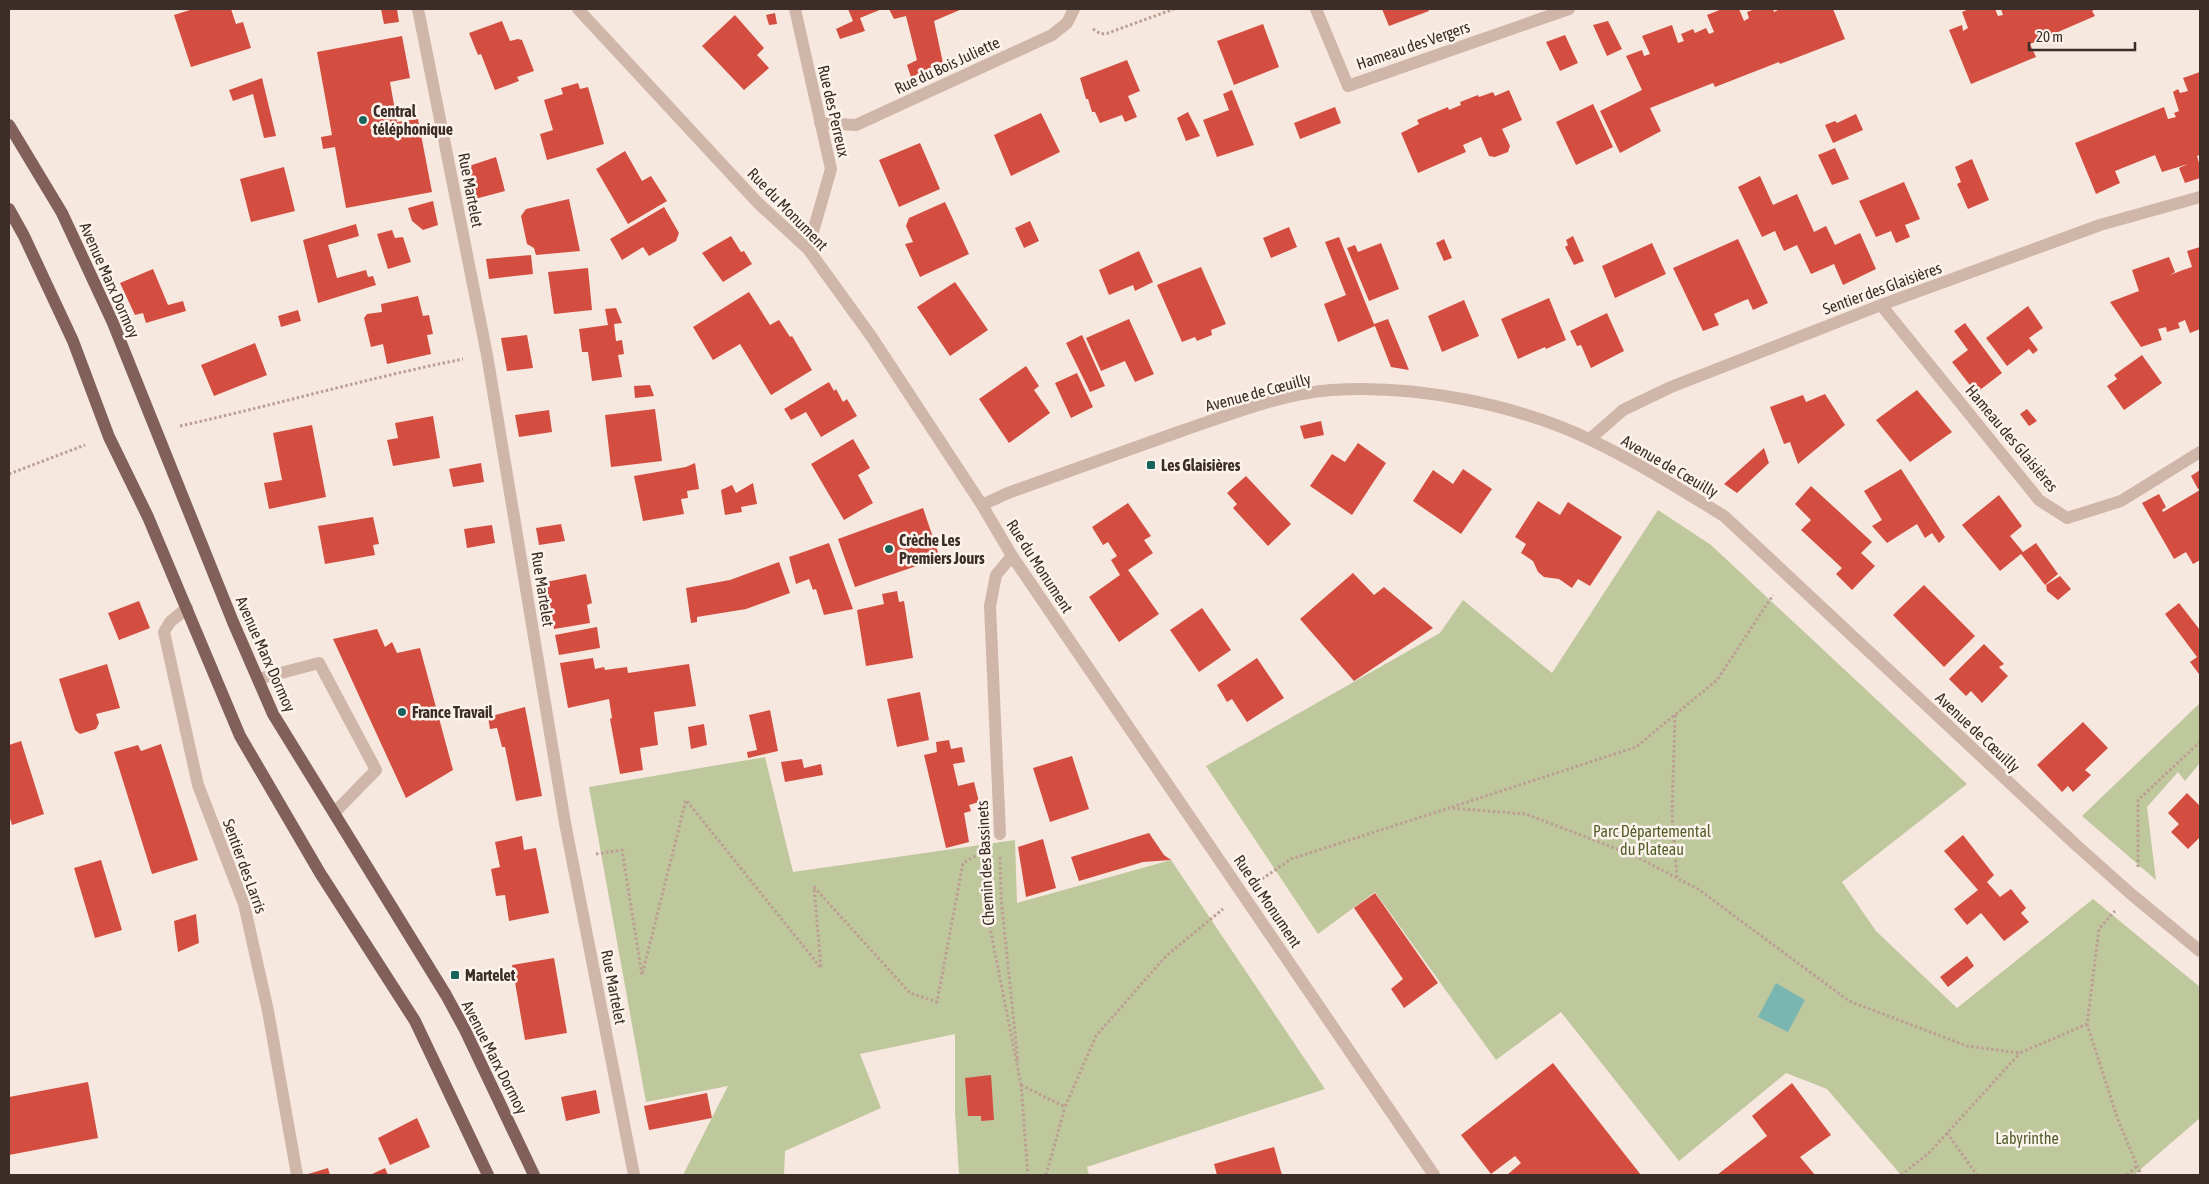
<svg xmlns="http://www.w3.org/2000/svg" width="2209" height="1184" font-family="'Asap Condensed',sans-serif">
	<style>
		.green { fill: #bfc79d }
		.water { fill: #7ab6b0 }
		.building { fill: #d34e40 }
		.lines { fill: none; stroke-linecap: round; stroke-linejoin: round }
		.path { stroke: #bc9e93; stroke-width: 3; stroke-dasharray: 2.5 2.5; stroke-linecap: butt }
		.lane { stroke: #d0b5a9; stroke-width: 12 }
		.street { stroke: #d0b5a9; stroke-width: 12 }
		.primary { stroke: #806059; stroke-width: 12 }
		.poi-dot { fill: #19635d; stroke: #fcf3ec; stroke-width: 2 }
		.labels { text-anchor: middle; stroke-width: 5; stroke-linejoin: round; paint-order: stroke }
		.street-label { font-size: 16px; fill: #3c2d29; stroke: #fcf3ec }
		.poi-label { font-size: 16px; font-weight: bold; fill: #3c2d29; stroke: #fcf3ec; text-anchor: start }
		.park-label { font-size: 16px; fill: #525e2a; stroke: #fcf3ec }
	</style>
	<rect width="100%" height="100%" fill="#f6e8df"/>
	<path class="green" d="M1658,510L1711,545L1967,784L1842,882L1876,931L1957,1008L2093,899L2200,987V1118L2134,1175H1901L1827,1089L1786,1073L1679,1161L1561,1012L1496,1060L1375,892L1318,934L1206,766L1440,633L1463,600L1552,673Z
		M2200,703V763L2185,781L2178,772L2147,807L2156,880L2082,816Z
		M765,757L793,872L1015,840L1017,903L1171,860L1325,1089L1087,1167L1089,1175H959L955,1112V1034L860,1054L881,1108L785,1151L784,1175H683L728,1086L646,1102L589,787Z"/>
	<path class="water" d="M1776,983L1805,1000L1788,1032L1758,1017Z"/>
	<path class="building" d="M193,9H231L236,24L243,22L251,48L191,67L174,15Z
		M381,9H397L399,22L384,24Z
		M848,9H882L860,18L865,31L840,39L836,29L853,21Z
		M889,9H962L934,21L943,63L911,77L907,65L917,60L906,16L894,19Z
		M1382,9H1428L1429,11L1389,26Z
		M1722,9H1739L1744,21L1749,18L1747,12L1755,9H1773L1774,12L1780,9H1833L1845,39L1780,64L1779,62L1715,87L1713,83L1650,108L1661,131L1620,153L1600,111L1642,90L1626,56L1642,50L1644,56L1650,54L1642,36L1672,25L1678,43L1684,41L1681,34L1693,29L1695,33L1706,28L1709,34L1714,32L1707,15Z
		M1969,9H1995L1998,16L2003,15L2001,9H2096L2092,11L2095,16L2030,44L2036,57L1971,84L1949,30L1962,25L1963,31L1968,28L1962,12Z
		M775,13L777,24L769,25L766,15Z
		M735,15L764,48L757,55L769,68L744,90L702,46Z
		M502,21L510,41L518,39L522,40L534,71L517,77L519,81L495,90L481,54L478,55L469,33Z
		M1608,21L1622,49L1607,56L1593,25Z
		M1263,24L1279,67L1234,85L1217,41Z
		M1565,35L1578,63L1560,71L1546,42Z
		M402,36L410,78L390,82L397,122L418,119L432,192L346,208L335,147L323,149L321,137L332,135L317,52Z
		M1127,60L1140,91L1128,96L1137,117L1125,122L1122,115L1100,123L1095,112H1092L1088,99H1086L1080,78Z
		M2200,72V155L2197,156L2200,167V178L2185,183L2179,168L2188,164L2162,172L2155,155L2115,171L2120,183L2096,194L2075,143L2164,107L2168,119L2176,117L2174,113L2179,111L2173,92L2178,89L2180,93L2188,91L2183,78Z
		M262,78L276,136L264,138L253,94L233,101L229,90Z
		M578,83L580,89L588,87L604,144L547,160L540,134L553,130L544,100L563,94L561,88Z
		M1232,90L1254,145L1217,157L1203,120L1229,110L1223,94Z
		M1509,90L1522,120L1502,129L1510,146L1508,152L1495,157L1489,156L1481,137L1463,145L1466,152L1418,173L1401,133L1419,124L1417,120L1448,107L1449,110L1461,105L1460,102L1478,95L1479,97L1493,92L1495,96Z
		M1593,104L1613,147L1576,165L1556,122Z
		M1335,107L1341,123L1300,139L1294,123Z
		M1188,112L1200,136L1186,141L1177,118Z
		M1041,113L1060,152L1011,176L994,135Z
		M1856,114L1863,130L1833,143L1825,125L1835,121L1837,123Z
		M920,143L940,189L899,207L879,160Z
		M1835,148L1849,179L1832,185L1818,155Z
		M625,151L642,181L651,176L667,201L628,224L596,169Z
		M496,157L505,191L475,199L469,166Z
		M1972,159L1989,200L1968,209L1957,184L1961,182L1955,167Z
		M284,167L295,211L251,222L240,179Z
		M1760,176L1773,205L1797,194L1814,232L1826,226L1835,245L1860,233L1876,269L1843,285L1834,264L1811,274L1797,245L1784,251L1775,231L1762,237L1738,187Z
		M1904,182L1920,219L1905,225L1910,237L1896,243L1891,231L1876,237L1859,201Z
		M569,199L580,251L536,255L534,248L527,244L521,216L526,209Z
		M433,201L438,225L423,230L412,221L408,208Z
		M945,202L969,254L920,277L905,244L913,242L906,226L909,218Z
		M664,207L679,233L676,241L649,256L643,247L622,260L610,239Z
		M1030,221L1039,241L1024,248L1015,228Z
		M356,224L359,236L328,245L337,278L366,270L368,277L373,276L376,285L318,303L303,240Z
		M1289,227L1297,247L1271,258L1263,238Z
		M392,230L395,238L403,237L411,262L388,269L377,234Z
		M731,236L741,252L744,251L752,264L723,282L702,253Z
		M1573,236L1584,261L1574,265L1565,247L1568,245L1566,240Z
		M1339,237L1374,324L1388,319L1409,370L1391,367L1375,326L1338,342L1324,304L1346,295L1325,242Z
		M1444,239L1452,258L1444,261L1436,243Z
		M1738,239L1768,303L1753,310L1748,299L1743,301L1714,314L1719,325L1703,331L1673,268Z
		M1381,243L1399,289L1369,301L1347,248L1355,245L1358,252Z
		M1652,243L1666,274L1615,298L1602,266Z
		M2200,247V329L2190,333L2185,320L2178,323L2180,328L2173,330L2167,332L2166,327L2158,329L2162,340L2141,347L2110,302L2139,291L2132,270L2169,257L2175,272L2170,275L2183,270L2192,267L2187,251Z
		M1139,251L1153,282L1135,291L1133,285L1109,295L1099,270Z
		M531,255L533,274L489,279L486,259Z
		M1201,267L1226,324L1211,330L1212,335L1197,341L1195,337L1182,342L1157,285Z
		M588,268L592,310L554,314L548,272Z
		M153,269L168,305L183,301L186,311L146,323L143,313L135,315L120,283Z
		M955,282L988,330L950,356L917,307Z
		M749,292L770,325L779,320L790,337L792,336L812,370L771,395L740,344L713,360L693,327Z
		M418,296L423,316L429,315L433,334L427,335L431,354L387,364L383,344L371,347L364,318L367,314L382,312L381,304Z
		M1549,298L1566,340L1546,349L1545,347L1518,359L1501,319Z
		M1464,300L1479,336L1442,352L1428,316Z
		M2028,306L2043,328L2029,338L2038,350L2033,354L2029,349L2007,366L1986,338Z
		M616,308L622,323L614,324L616,341L622,340L624,354L618,355L622,377L592,381L588,352H582L579,329L608,325L605,309Z
		M298,310L301,321L281,327L278,316Z
		M1607,313L1624,351L1591,368L1581,345L1577,346L1570,331Z
		M1129,319L1154,374L1135,382L1125,361L1101,371L1086,338Z
		M1965,323L2002,373L1976,393L1952,362L1968,350L1954,331Z
		M527,335L533,368L507,371L501,338Z
		M1082,335L1105,386L1090,392L1066,343Z
		M255,343L267,375L214,396L201,365Z
		M2142,355L2162,383L2124,410L2107,386L2117,379L2114,375Z
		M1026,366L1039,386L1034,390L1050,413L1009,443L979,399Z
		M1077,373L1093,407L1071,418L1055,383Z
		M829,382L834,391L836,389L843,402L847,399L857,416L821,437L806,412L791,420L784,409Z
		M650,385L654,396L635,398L634,386Z
		M1917,390L1952,432L1910,462L1876,420Z
		M1825,394L1845,425L1798,464L1790,442L1784,444L1770,407L1803,395L1806,402Z
		M655,409L662,461L611,467L605,415Z
		M2027,409L2037,421L2029,426L2020,414Z
		M549,410L552,432L519,437L515,415Z
		M433,416L440,458L393,466L387,440L398,438L395,423Z
		M1321,421L1324,435L1304,439L1300,426Z
		M312,425L326,497L269,509L264,483L282,480L273,433Z
		M853,439L870,468L858,475L873,503L844,520L811,464Z
		M1358,443L1386,463L1352,515L1310,486L1332,454L1345,462Z
		M1764,448L1769,463L1737,493L1724,484Z
		M481,463L484,482L453,487L449,469Z
		M695,463L699,489L687,491L688,498L681,499L684,514L643,521L634,476L686,467Z
		M1463,469L1492,489L1461,534L1413,501L1433,470L1453,484Z
		M1901,469L1943,534L1945,537L1939,543L1932,533L1925,538L1917,524L1887,543L1872,526L1882,520L1864,491Z
		M2200,470V488L2198,489L2191,476Z
		M1246,476L1291,524L1268,546L1233,508L1237,504L1227,493Z
		M753,483L757,504L741,507L742,512L725,515L721,490L732,485L736,493Z
		M1811,486L1872,542L1861,553L1875,566L1852,590L1836,574L1842,568L1801,530L1811,520L1795,504Z
		M2200,490V560L2193,564L2186,552L2174,559L2142,503L2159,494L2166,507L2162,510L2163,512Z
		M1999,495L2022,526L2010,536L2023,552L2036,543L2058,574L2045,585L2021,554L2000,571L1962,525Z
		M1538,501L1560,515L1568,502L1622,537L1590,586L1578,579L1572,588L1559,579L1544,577L1538,572L1533,561L1521,553L1526,544L1515,537Z
		M1128,503L1151,536L1144,540L1153,553L1128,570L1159,614L1119,642L1089,597L1120,575L1111,560L1117,556L1108,542L1103,545L1092,527Z
		M923,508L940,558L855,587L838,539Z
		M373,517L379,544L373,545L375,555L325,564L318,526Z
		M561,524L565,541L539,545L536,528Z
		M492,525L495,543L467,548L464,529Z
		M829,543L853,609L824,615L816,589L813,590L809,579L796,584L789,557Z
		M779,562L790,593L746,609L697,617V622L691,623L686,588L730,580Z
		M1353,573L1374,595L1384,587L1433,628L1354,681L1300,619Z
		M586,574L592,603L587,605L590,623L554,629L546,582Z
		M2060,576L2071,589L2058,600L2047,591L2046,585Z
		M1924,585L1975,636L1944,667L1893,615Z
		M897,591L899,602L904,601L913,658L866,666L857,610L884,604L882,594Z
		M139,601L150,628L119,640L108,613Z
		M2179,603L2200,630L2199,674L2190,662L2197,657L2165,614Z
		M1202,608L1231,650L1199,672L1170,630Z
		M597,627L600,648L559,655L555,635Z
		M377,629L385,647L392,642L397,653L420,648L453,770L406,798L333,639Z
		M1984,644L2004,664L1999,667L2008,676L1982,703L1971,691L1966,696L1949,679Z
		M593,658L595,669L604,667L605,670L627,667L628,673L689,664L696,706L654,712L658,745L640,748L643,770L620,774L610,719L612,718L609,699L568,708L560,663Z
		M1257,658L1284,698L1247,722L1232,699L1227,702L1217,685Z
		M107,664L120,708L96,714L99,723L96,729L80,734L75,730L59,679Z
		M920,692L929,740L897,747L887,699Z
		M525,707L542,796L516,801L505,747H502L497,728L490,729L488,717Z
		M770,710L778,751L748,758L747,752L757,750L749,715Z
		M2083,722L2108,748L2085,770L2091,775L2073,792L2068,786L2062,792L2037,765Z
		M704,724L707,745L691,749L688,727Z
		M949,740L951,749L962,747L965,762L953,764L958,786L974,782L979,802L969,805L971,811L964,813L969,842L946,848L924,755L937,752L936,742Z
		M21,741L44,814L12,825L9,815V745Z
		M161,744L198,860L152,874L114,752L138,745L141,751Z
		M1072,756L1089,809L1050,822L1033,768Z
		M802,759L804,768L821,764L823,775L785,782L781,762Z
		M2187,793L2200,806V837L2188,849L2171,832L2179,824L2168,813Z
		M1149,833L1164,855L1171,860L1143,862L1079,881L1071,857Z
		M1963,835L1994,875L1987,882L2000,897L2011,889L2026,908L2021,913L2029,922L2004,941L1981,913L1967,925L1954,909L1978,890L1944,851Z
		M522,836L524,850L536,848L549,913L509,921L505,895L496,896L491,869L500,867L495,842Z
		M1043,839L1056,888L1026,897L1018,847Z
		M101,860L122,930L95,938L74,868Z
		M1375,893L1438,983L1404,1008L1391,989L1403,979L1354,908Z
		M196,914L199,943L178,952L174,921Z
		M1967,956L1974,966L1948,987L1940,977Z
		M554,958L567,1033L525,1040L512,965Z
		M1553,1063L1641,1175H1507L1521,1163L1515,1156L1491,1174L1461,1135Z
		M991,1075L994,1120L981,1121V1116H968L965,1078Z
		M88,1082L98,1138L9,1155V1097Z
		M1792,1083L1831,1135L1800,1157L1815,1175H1717L1767,1136L1752,1116Z
		M596,1090L600,1113L566,1121L561,1097Z
		M707,1093L712,1118L649,1130L644,1106Z
		M417,1118L430,1147L390,1165L378,1138Z
		M1274,1147L1282,1175H1217L1214,1164Z
		M328,1168L330,1175H305Z
		M385,1168L388,1175H370Z"/>
	<g class="lines">
		<path class="path" d="M1093,29L1101,34L1108,33L1174,9
			M180,426C275,405 368,378 463,359
			M9,474L85,445
			M1675,715L1672,814L1677,878
			M1452,807L1636,747L1717,680L1773,595
			M596,854L622,850L642,975L686,800L821,968L814,887L910,993L937,1002L963,863L979,854L993,870L985,902L1021,1085
			M1000,857L1001,898L1018,1062
			M2138,867V800L2200,742
			M1262,879L1291,859L1449,808L1526,814L1635,856L1698,889L1849,1001L1967,1046L2020,1053L2087,1024L2099,929L2115,911
			M2087,1024L2118,1120L2141,1175
			M1021,1084L1028,1175
			M1021,1085L1065,1107L1096,1036L1166,956L1223,909
			M1947,1133L1977,1175
			M1046,1175L1065,1107
			M1901,1175L1929,1153L2020,1053
			M2127,1175L2137,1166"/>
		<path class="lane" d="M187,608L170,622L164,632L198,785L244,904L268,1011L297,1175
			M258,679L319,663L376,770L334,813"/>
		<path class="street" d="M418,9L487,355L565,823L634,1175
			M578,9L758,203L808,249L871,336L982,505L1012,556L1434,1175
			M795,9L831,169L808,249
			M1316,9L1348,86L1569,9
			M820,123L856,125L1052,35L1067,23L1074,9
			M1881,305L2039,500L2067,518L2121,501L2200,452
			M1590,439L1623,410L1671,387L1881,305L2100,225L2200,197
			M982,505L1008,493C1066,472 1125,451 1184,430C1231,414 1281,394 1331,390C1414,384 1516,404 1591,440C1637,462 1680,489 1724,516L2075,844L2131,894L2200,951
			M1000,834L990,606L996,575L1012,556"/>
		<path class="primary" d="M9,125L62,213L113,323L233,622L273,714L446,995L465,1030L534,1175
			M9,209L24,236L73,341L109,437L148,517L240,736L320,873L415,1021L488,1175"/>
	</g>
	<g class="poi-dot">
		<circle cx="363" cy="120" r="5"/>
		<rect x="1146" y="460" width="10" height="10" rx="2.5"/>
		<circle cx="889" cy="549" r="5"/>
		<circle cx="402" cy="712" r="5"/>
		<rect x="450" y="970" width="10" height="10" rx="2.5"/>
	</g>
	<g class="labels">
		<g class="street-label">
			<text transform="translate(1413 45) rotate(-19)" y="6">Hameau des Vergers</text>
			<text transform="translate(947 65) rotate(-25)" y="6">Rue du Bois Juliette</text>
			<text transform="translate(834 111) rotate(77)" y="6">Rue des Perreux</text>
			<text transform="translate(471 190) rotate(79)" y="6">Rue Martelet</text>
			<text transform="translate(788 209) rotate(46)" y="6">Rue du Monument</text>
			<text transform="translate(110 280) rotate(66)" y="6">Avenue Marx Dormoy</text>
			<text transform="translate(1882 288) rotate(-20)" y="6">Sentier des Glaisières</text>
			<text transform="translate(1258 392) rotate(-15)" y="6">Avenue de Cœuilly</text>
			<text transform="translate(2012 438) rotate(50)" y="6">Hameau des Glaisières</text>
			<text transform="translate(1670 466) rotate(30)" y="6">Avenue de Cœuilly</text>
			<text transform="translate(1040 566) rotate(57)" y="6">Rue du Monument</text>
			<text transform="translate(543 589) rotate(81)" y="6">Rue Martelet</text>
			<text transform="translate(266 654) rotate(66)" y="6">Avenue Marx Dormoy</text>
			<text transform="translate(1978 732) rotate(43)" y="6">Avenue de Cœuilly</text>
			<text transform="translate(985 863) rotate(-93)" y="6">Chemin des Bassinets</text>
			<text transform="translate(245 866) rotate(70)" y="6">Sentier des Larris</text>
			<text transform="translate(1268 901) rotate(56)" y="6">Rue du Monument</text>
			<text transform="translate(614 987) rotate(79)" y="6">Rue Martelet</text>
			<text transform="translate(495 1057) rotate(63)" y="6">Avenue Marx Dormoy</text>
		</g>
		<g class="poi-label">
			<text x="373" y="117">Central<tspan x="373" dy="18">téléphonique</tspan></text>
			<text x="1161" y="471">Les Glaisières</text>
			<text x="899" y="546">Crèche Les<tspan x="899" dy="18">Premiers Jours</tspan></text>
			<text x="412" y="718">France Travail</text>
			<text x="465" y="981">Martelet</text>
		</g>
		<g class="park-label">
			<text x="1652" y="837">Parc Départemental<tspan x="1652" dy="18">du Plateau</tspan></text>
			<text x="2027" y="1144">Labyrinthe</text>
		</g>
	</g>
	<rect width="2209" height="1184" fill="none" stroke="#3c2d29" stroke-width="20"/>
	<path d="M2029 42v8h106v-8" fill="none" stroke="#3c2d29" stroke-width="2.5"/>
	<text x="2036" y="42" font-size="15" fill="#3c2d29" stroke="#fcf3ec" stroke-width="4" paint-order="stroke">20 m</text>
</svg>
